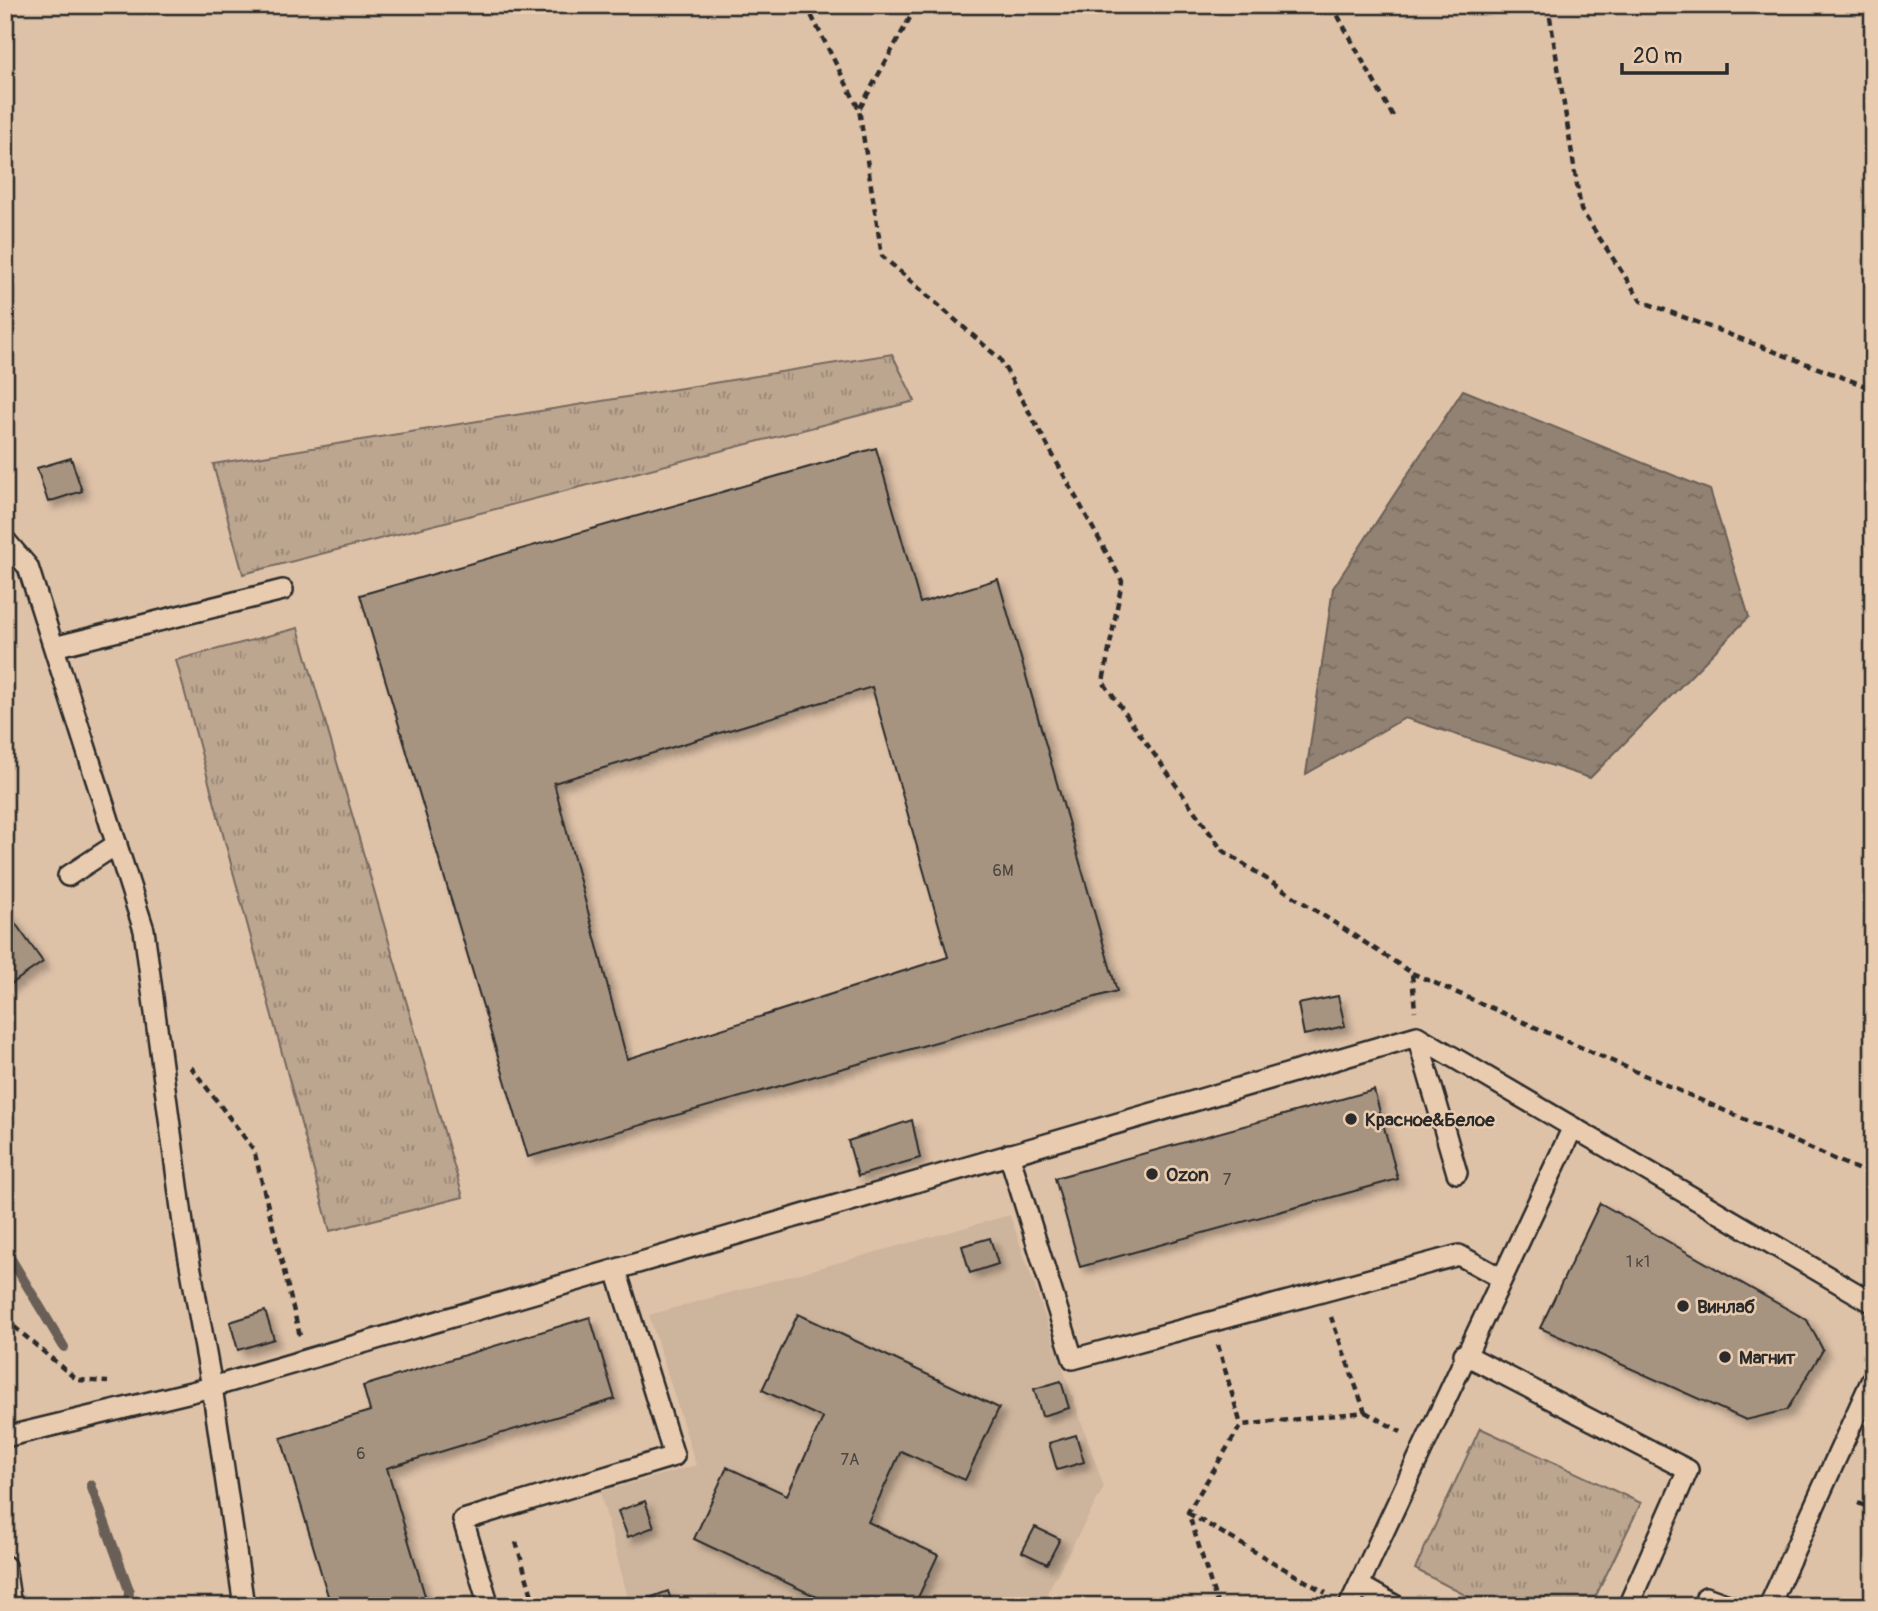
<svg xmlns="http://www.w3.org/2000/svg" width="1878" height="1611" font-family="Pangolin,sans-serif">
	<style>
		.built { fill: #cdb49c }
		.grass { fill: url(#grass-tufts); stroke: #74685e; stroke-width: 2 }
		.water { fill: url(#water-ripples); stroke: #695f56; stroke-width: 2 }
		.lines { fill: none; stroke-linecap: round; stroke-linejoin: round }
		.stream { stroke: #695f56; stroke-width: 10 }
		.building { fill: #a69481; stroke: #2b2b2b; stroke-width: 2; fill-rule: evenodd; filter: url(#shadow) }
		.service-casing { stroke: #2b2b2b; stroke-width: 24 }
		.path { stroke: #2b2b2b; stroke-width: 4.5; stroke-dasharray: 7 5; stroke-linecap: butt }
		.service { stroke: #e9ccb0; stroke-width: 19 }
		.poi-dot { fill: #2b2b2b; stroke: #e9ccb0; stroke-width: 2.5 }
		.labels { text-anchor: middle; stroke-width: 5; stroke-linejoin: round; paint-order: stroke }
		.number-label { font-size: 16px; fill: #4a4540 }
		.poi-label { font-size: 19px; font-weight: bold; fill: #2b2b2b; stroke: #e9ccb0; text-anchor: start }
	</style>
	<defs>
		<pattern id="grass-tufts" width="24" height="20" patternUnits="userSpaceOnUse" patternTransform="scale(1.75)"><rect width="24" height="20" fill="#bca690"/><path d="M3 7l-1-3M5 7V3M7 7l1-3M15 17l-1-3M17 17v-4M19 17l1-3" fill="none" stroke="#998776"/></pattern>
		<pattern id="water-ripples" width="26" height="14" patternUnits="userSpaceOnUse" patternTransform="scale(1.75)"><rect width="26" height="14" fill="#928273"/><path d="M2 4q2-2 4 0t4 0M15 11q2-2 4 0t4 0" fill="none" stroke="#776b5f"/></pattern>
		<filter id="shadow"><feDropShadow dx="6" dy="6" stdDeviation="3.5" flood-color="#0004"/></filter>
	</defs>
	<rect width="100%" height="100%" fill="#dec2a8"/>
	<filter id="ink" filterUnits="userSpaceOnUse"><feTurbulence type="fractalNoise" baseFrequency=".0143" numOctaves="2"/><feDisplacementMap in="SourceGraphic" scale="14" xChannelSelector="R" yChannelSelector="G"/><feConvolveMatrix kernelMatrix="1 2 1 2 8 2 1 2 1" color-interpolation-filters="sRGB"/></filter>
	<g filter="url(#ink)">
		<path class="built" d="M1010,1215L1104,1487L1040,1606H630L600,1492L696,1465L649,1315Z"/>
		<path class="grass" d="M892,354L915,401L243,574L213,464Z
			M298,628L463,1197L330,1231L176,660Z
			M1480,1428L1641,1503L1591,1606H1486L1415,1569Z"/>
		<path class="water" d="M1463,390L1710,490L1749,617L1590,778L1405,718L1306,774L1333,588Z"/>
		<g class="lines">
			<path class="stream" d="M5,1249L64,1347
				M91,1485L129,1590L128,1606"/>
		</g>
		<path class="building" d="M876,448L920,603L998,579L1117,991L528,1157L360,595ZM872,687L948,957L627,1059L554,783Z
			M71,458L82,491L48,502L37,468Z
			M5,909L43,962L5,988Z
			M1338,996L1345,1026L1304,1035L1298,1004Z
			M1374,1090L1398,1179L1080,1267L1055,1178Z
			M912,1120L920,1158L858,1176L848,1141Z
			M1600,1203L1807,1320L1823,1350L1787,1410L1746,1420L1540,1328Z
			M990,1238L998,1264L970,1273L962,1246Z
			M265,1311L274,1339L238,1350L230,1322Z
			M798,1314L999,1408L965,1480L901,1451L868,1522L938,1555L914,1606H836L694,1539L727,1467L787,1495L823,1418L762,1390Z
			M590,1317L615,1399L387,1468L428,1606H331L281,1438L370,1411L363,1386Z
			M1061,1381L1069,1408L1042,1416L1034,1389Z
			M1076,1435L1084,1462L1057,1470L1049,1443Z
			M645,1501L654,1527L628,1537L618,1511Z
			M1035,1527L1060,1539L1047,1564L1022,1552Z
			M668,1591L673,1606H643L641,1601Z
			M1002,1596L1022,1606H997Z"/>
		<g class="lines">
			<defs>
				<path id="service" d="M5,540L28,567L144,930L184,1231L212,1387L244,1606
					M54,647L283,590
					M68,876L117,844
					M1417,1036L1457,1173
					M1009,1154L1073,1359L1459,1255L1501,1278
					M1464,1354L1688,1470L1628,1606
					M5,1437L212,1387L1417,1036L1873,1303
					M5,1566L11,1606
					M1359,1585L1396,1606
					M1706,1597L1731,1606
					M489,1606L463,1520L674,1456L616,1270
					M1349,1606L1573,1127
					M1769,1606L1873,1377"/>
			</defs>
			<use href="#service" class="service-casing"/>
			<path class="path" d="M806,5L859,109L882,256L1000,359L1122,581L1103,682L1222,850L1412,973L1415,1011
				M1332,5L1395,120
				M1548,5L1581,210L1641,301L1873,389
				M860,108L917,5
				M1412,973L1873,1176
				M191,1067L254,1150L300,1336
				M5,1319L77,1380L108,1382
				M1218,1345L1241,1425
				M1365,1412L1401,1432
				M1858,1503L1873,1509
				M1188,1513L1326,1593
				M516,1542L535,1606
				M1218,1606L1188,1512L1241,1425L1365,1412L1331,1317"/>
			<use href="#service" class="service"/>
		</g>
	</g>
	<g class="poi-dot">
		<circle cx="1351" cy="1119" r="7"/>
		<circle cx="1152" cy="1174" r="7"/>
		<circle cx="1683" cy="1306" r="7"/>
		<circle cx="1725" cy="1357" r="7"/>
	</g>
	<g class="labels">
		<g class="number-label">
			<text x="1003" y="876">6М</text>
			<text x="1227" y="1185">7</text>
			<text x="1638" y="1267">1 к1</text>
			<text x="361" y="1459">6</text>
			<text x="850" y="1465">7А</text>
		</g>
		<g class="poi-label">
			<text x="1365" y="1126">Красное&amp;Белое</text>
			<text x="1166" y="1181">Ozon</text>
			<text x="1697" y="1313">Винлаб</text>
			<text x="1739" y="1364">Магнит</text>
		</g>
	</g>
	<rect width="1878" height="1611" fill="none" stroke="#e9ccb0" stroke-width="28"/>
	<rect x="14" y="14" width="1850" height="1583" fill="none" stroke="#2b2b2b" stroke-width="2.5" filter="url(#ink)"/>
	<path d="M1622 63v10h105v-10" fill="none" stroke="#2b2b2b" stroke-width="3.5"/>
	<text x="1633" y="63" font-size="21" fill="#2b2b2b" stroke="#e9ccb0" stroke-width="5" paint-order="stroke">20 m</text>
</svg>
